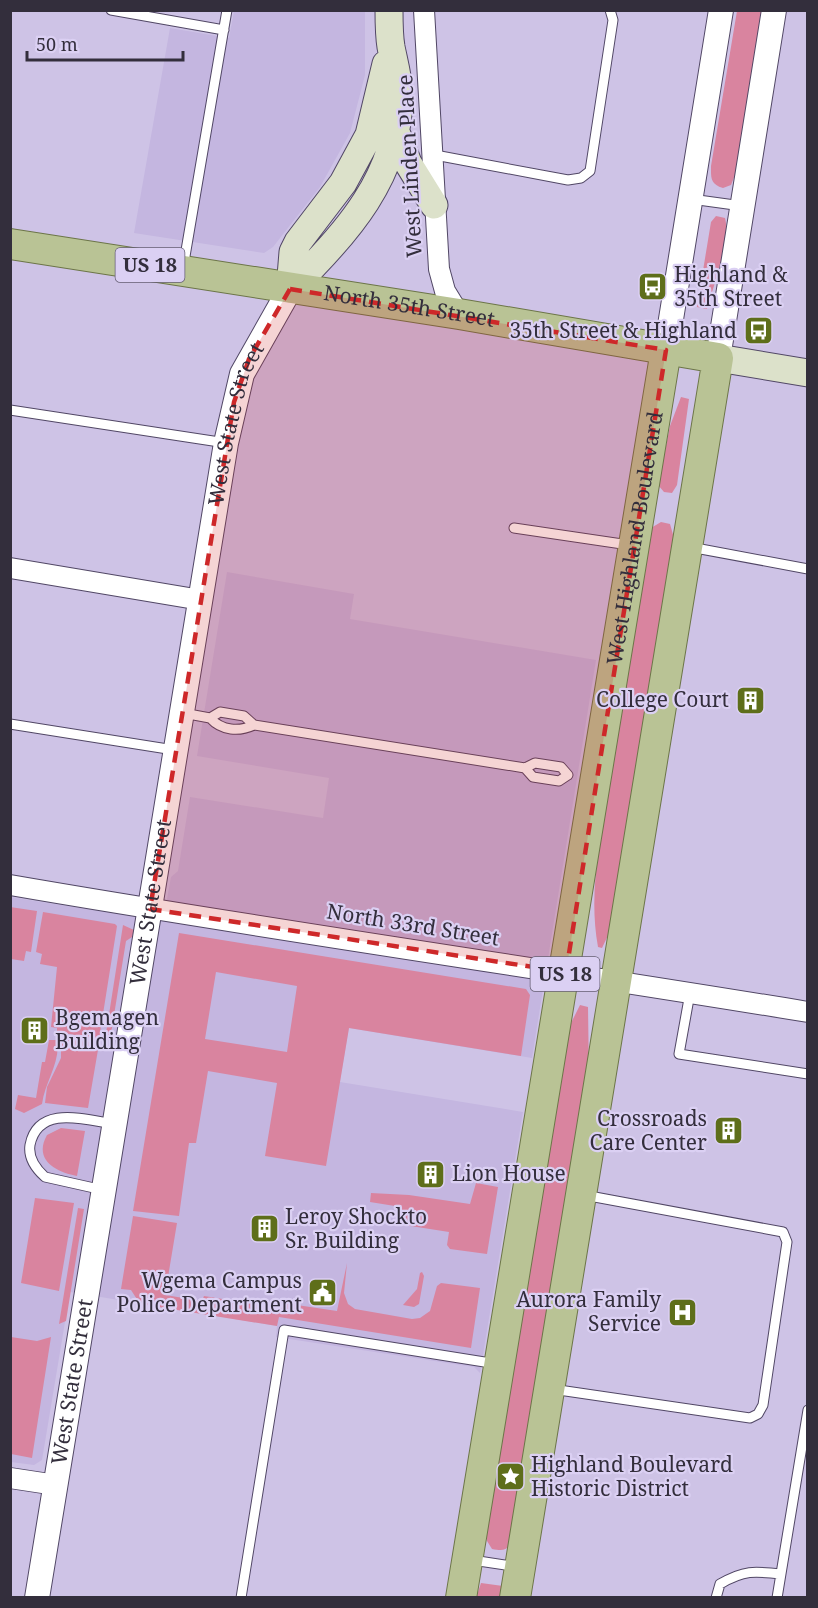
<svg xmlns="http://www.w3.org/2000/svg" width="818" height="1608" font-family="'Noto Serif',serif">
	<style>
		.built { fill: #c4b6e0 }
		.green { fill: #d9849f; fill-rule: evenodd }
		.lines { fill: none; stroke-linecap: round; stroke-linejoin: round }
		.service-casing { stroke: #514765; stroke-width: 11 }
		.minor-casing { stroke: #514765; stroke-width: 22 }
		.tertiary-casing { stroke: #514765; stroke-width: 26 }
		.secondary-casing { stroke: #514765; stroke-width: 29 }
		.primary-casing { stroke: #6c7548; stroke-width: 32 }
		.service { stroke: #fff; stroke-width: 9 }
		.minor { stroke: #fff; stroke-width: 20 }
		.tertiary { stroke: #fff; stroke-width: 24 }
		.secondary { stroke: #dce1ca; stroke-width: 27 }
		.primary { stroke: #b9c395; stroke-width: 30 }
		.marked { fill: #ce2829; fill-opacity: 0.2; stroke: #ce2829; stroke-width: 4.5; stroke-dasharray: 12 8; stroke-linejoin: round }
		.labels { text-anchor: middle; stroke-width: 4.5; stroke-linejoin: round; paint-order: stroke }
		.shield { fill: #dbd0f3; stroke: #655f73; stroke-width: 1.5 }
		.shield-label { font-size: 20px; font-weight: bold; fill: #332e3c }
		.street-label { font-size: 21px; fill: #332e3c; stroke: #dbd0f3 }
		.poi-label { font-size: 21px; fill: #332e3c; stroke: #dbd0f3; text-anchor: start }
	</style>
	<rect width="100%" height="100%" fill="#cec3e6"/>
	<path class="built" d="M234,11H365V75L350,133L320,187L273,247L264,253L134,233L170,28L229,38Z
		M227,572L354,594L350,619L596,660L532,1058L349,1028L340,1082L523,1112L480,1373L474,1367L276,1337L277,1326L70,1292L42,1460L34,1465L11,1462L10,897L163,921L171,877L178,871L190,797L323,818L329,778L197,756Z"/>
	<path class="green" d="M737,11H762L737,170L731,185L723,188C710,184 711,178 711,166Z
		M716,216L725,218C731,239 713,287 707,309L697,307L711,222Z
		M681,397L689,399L677,485L672,493L664,492L658,485L670,426Z
		M661,522L670,524L674,538L613,925L602,948L598,947C592,914 594,881 599,847L651,528Z
		M10,907L37,911L31,952L26,951L24,961L11,959Z
		M43,912L115,924L117,926L99,1039L57,1032V1028L51,1027L57,967L40,964L42,954L36,952Z
		M123,925L134,930L132,937L126,941L110,1040H105Z
		M179,933L526,989L530,995L521,1056L349,1028L326,1166L265,1156L277,1083L208,1071L196,1143H189L179,1216L133,1211ZM216,972L297,986L287,1052L205,1039Z
		M580,1005L588,1007L589,1075L513,1542C506,1551 503,1551 492,1549L487,1541L486,1533L570,1025Z
		M61,1038L99,1044L88,1108L45,1103L47,1087L61,1058Z
		M49,1040H57C61,1062 45,1081 42,1104L24,1113L15,1109L18,1095L36,1098L42,1062H45Z
		M61,1128L85,1131L77,1176C56,1172 33,1160 47,1135Z
		M476,1183L498,1187L487,1254L450,1249L447,1245L449,1232L398,1224L401,1207L370,1202L371,1193L409,1195L470,1204Z
		M35,1198L74,1203L59,1291L21,1283Z
		M78,1208L84,1209L66,1321L59,1324Z
		M133,1216L177,1223L165,1295L202,1301L204,1296L265,1306L275,1314L276,1308L270,1301L337,1311L347,1263L344,1293L348,1304L355,1309L412,1319L420,1318L430,1311L437,1286L441,1283L480,1288L471,1348L279,1317L277,1326L140,1304L131,1290L121,1289Z
		M420,1273L422,1272L424,1276L419,1304L414,1307L403,1305L417,1289Z
		M11,1337L37,1341L51,1337L32,1458L11,1454Z
		M481,1583L503,1586L504,1597L476,1598Z"/>
	<g class="lines">
		<defs>
			<path id="service" d="M111,10L224,30
				M435,155L568,180L581,178L590,171L613,20L610,10
				M691,199L742,206
				M183,268L227,10
				M10,410L226,443
				M514,528L629,545
				M690,547L808,569
				M220,712L244,716L254,725C239,732 222,731 210,718Z
				M183,713L210,718
				M10,724L174,750
				M254,725L525,768
				M535,763L561,767L568,775L559,781L533,777L525,768Z
				M690,993L679,1054L808,1074
				M103,1190L45,1177C35,1168 28,1158 30,1145C38,1104 86,1120 114,1124
				M552,1389L750,1418L758,1414L763,1405L787,1242L783,1232L584,1195
				M472,1560L518,1567
				M241,1598L284,1330L497,1364
				M716,1598L720,1584C744,1570 754,1571 781,1574
				M777,1598L808,1410"/>
			<path id="minor" d="M424,10L439,269L445,291L459,314
				M10,568L201,600
				M10,885C275,931 542,968 808,1012
				M10,1478L56,1485"/>
			<g id="tertiary">
				<path d="M666,350L721,10"/>
				<path d="M718,358L774,10"/>
				<path id="s1" d="M37,1598L226,443L242,374L290,289"/>
			</g>
			<path id="secondary" d="M396,132L408,163L434,205
				M290,289C345,236 401,174 399,92C398,76 394,62 391,47C389,35 389,22 389,10
				M290,289L293,252L298,242L343,183L369,135L386,64
				M718,358L808,373"/>
			<g id="primary">
				<path id="s2" d="M10,244L459,314L718,358L515,1598"/>
				<path id="s3" d="M461,1598L666,350"/>
			</g>
		</defs>
		<use href="#service" class="service-casing"/>
		<use href="#minor" class="minor-casing"/>
		<use href="#tertiary" class="tertiary-casing"/>
		<use href="#secondary" class="secondary-casing"/>
		<use href="#primary" class="primary-casing"/>
		<use href="#service" class="service"/>
		<use href="#minor" class="minor"/>
		<use href="#tertiary" class="tertiary"/>
		<use href="#secondary" class="secondary"/>
		<use href="#primary" class="primary"/>
	</g>
	<path class="marked" d="M290,289L666,350L566,972L150,909L234,402L249,359Z"/>
	<defs>
		<symbol id="bus-square" viewBox="-11 -11 22 22"><rect x="-9" y="-9" width="18" height="18" rx="4" fill="#5e6e1a" stroke="#dbd0f3"/><path d="M-5-6H5V4H4V6H2V4H-2V6H-4V4H-5ZM-3.5-4V0h7V-4ZM-3.5 1.2v1.5H-2V1.2ZM2 1.2v1.5H3.5V1.2Z" fill="#fff"/></symbol>
		<symbol id="building-square" viewBox="-11 -11 22 22"><rect x="-9" y="-9" width="18" height="18" rx="4" fill="#5e6e1a" stroke="#dbd0f3"/><path d="M-4-6H4V6H1V3H-1V6H-4ZM-2.5-4.3h1.7v1.8h-1.7ZM.8-4.3h1.7v1.8H.8ZM-2.5-1h1.7V.8h-1.7ZM.8-1h1.7V.8H.8Z" fill="#fff"/></symbol>
		<symbol id="civic-square" viewBox="-11 -11 22 22"><rect x="-9" y="-9" width="18" height="18" rx="4" fill="#5e6e1a" stroke="#dbd0f3"/><path d="M-.6-6.5H3V-4.5H.6V-3L4-1V1h2V6H-6V1h2V-1L-.6-3ZM-1.2 2.5V6h2.4V2.5Z" fill="#fff"/></symbol>
		<symbol id="hospital-square" viewBox="-11 -11 22 22"><rect x="-9" y="-9" width="18" height="18" rx="4" fill="#5e6e1a" stroke="#dbd0f3"/><path d="M-5-5h3v3.5h4V-5h3V5h-3V1.5h-4V5h-3Z" fill="#fff"/></symbol>
		<symbol id="sight-square" viewBox="-11 -11 22 22"><rect x="-9" y="-9" width="18" height="18" rx="4" fill="#5e6e1a" stroke="#dbd0f3"/><path d="M0-6L1.8-2.2L6-1.7L2.9 1.2L3.7 5.4L0 3.3L-3.7 5.4L-2.9 1.2L-6-1.7L-1.8-2.2Z" fill="#fff"/></symbol>
	</defs>
	<g fill-rule="evenodd">
		<use href="#bus-square" x="636" y="270" width="33" height="33"/>
		<use href="#bus-square" x="742" y="314" width="33" height="33"/>
		<use href="#building-square" x="734" y="684" width="33" height="33"/>
		<use href="#building-square" x="18" y="1014" width="33" height="33"/>
		<use href="#building-square" x="712" y="1114" width="33" height="33"/>
		<use href="#building-square" x="414" y="1158" width="33" height="33"/>
		<use href="#building-square" x="248" y="1212" width="33" height="33"/>
		<use href="#civic-square" x="306" y="1276" width="33" height="33"/>
		<use href="#hospital-square" x="666" y="1296" width="33" height="33"/>
		<use href="#sight-square" x="494" y="1460" width="33" height="33"/>
	</g>
	<g class="labels">
		<g class="shield">
			<rect x="115.5" y="248" width="69" height="34" rx="4.5"/>
			<rect x="530.5" y="957" width="69" height="34" rx="4.5"/>
		</g>
		<g class="shield-label">
			<text x="150" y="272">US 18</text>
			<text x="565" y="981">US 18</text>
		</g>
		<g class="street-label">
			<text transform="translate(410 166) rotate(-93)" y="7">West Linden Place</text>
			<text dy="7" stroke="none"><textPath href="#s2" startOffset="404">North 35th Street</textPath></text>
			<text dy="7" stroke="none"><textPath href="#s1" startOffset="1191">West State Street</textPath></text>
			<text dy="7" stroke="none"><textPath href="#s3" startOffset="1074">West Highland Boulevard</textPath></text>
			<text dy="7" stroke="none"><textPath href="#s1" startOffset="705">West State Street</textPath></text>
			<text transform="translate(413 925) rotate(9)" y="7">North 33rd Street</text>
			<text dy="7" stroke="none"><textPath href="#s1" startOffset="219">West State Street</textPath></text>
		</g>
		<g class="poi-label">
			<text x="674" y="282">Highland &amp;<tspan x="674" dy="24">35th Street</tspan></text>
			<text x="737" y="338" text-anchor="end">35th Street &amp; Highland</text>
			<text x="729" y="707" text-anchor="end">College Court</text>
			<text x="55" y="1025">Bgemagen<tspan x="55" dy="24">Building</tspan></text>
			<text x="707" y="1126" text-anchor="end">Crossroads<tspan x="707" dy="24">Care Center</tspan></text>
			<text x="452" y="1181">Lion House</text>
			<text x="285" y="1224">Leroy Shockto<tspan x="285" dy="24">Sr. Building</tspan></text>
			<text x="302" y="1288" text-anchor="end">Wgema Campus<tspan x="302" dy="24">Police Department</tspan></text>
			<text x="661" y="1307" text-anchor="end">Aurora Family<tspan x="661" dy="24">Service</tspan></text>
			<text x="531" y="1472">Highland Boulevard<tspan x="531" dy="24">Historic District</tspan></text>
		</g>
	</g>
	<rect width="818" height="1608" fill="none" stroke="#332e3c" stroke-width="24"/>
	<path d="M27 51v9h156v-9" fill="none" stroke="#332e3c" stroke-width="3"/>
	<text x="36" y="51" font-size="18" fill="#332e3c" stroke="#dbd0f3" stroke-width="4.5" paint-order="stroke">50 m</text>
</svg>
